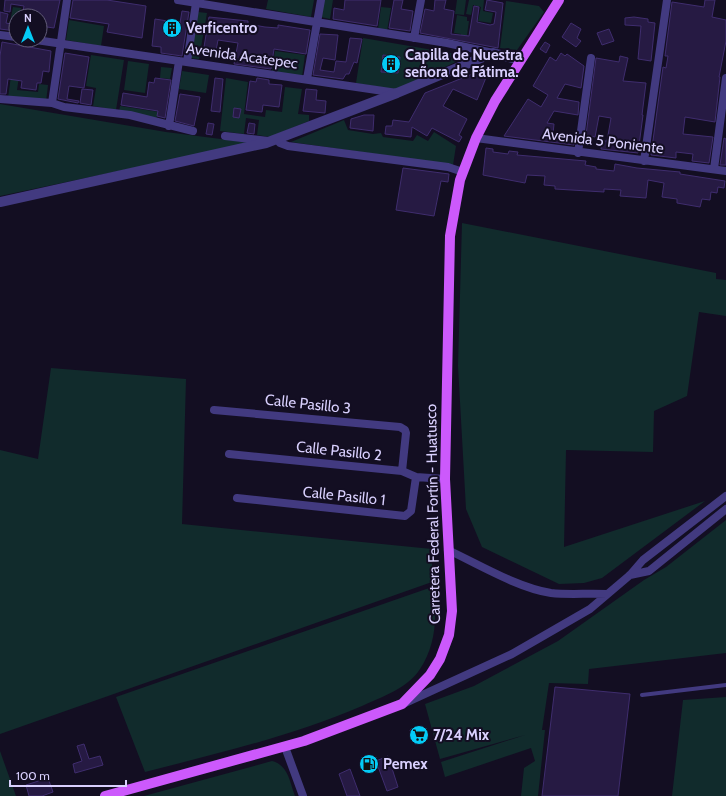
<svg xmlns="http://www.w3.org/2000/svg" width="726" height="796" font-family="Cabin,sans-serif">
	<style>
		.green { fill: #112b2c }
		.building { fill: #261a43; stroke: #3f2d6e }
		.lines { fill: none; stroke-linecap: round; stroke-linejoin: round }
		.service { stroke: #423a80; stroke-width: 4 }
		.minor { stroke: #423a80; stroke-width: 8 }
		.tertiary { stroke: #423a80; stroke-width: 10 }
		.primary { stroke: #cc59fc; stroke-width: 10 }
		.labels { text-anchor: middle; stroke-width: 4; stroke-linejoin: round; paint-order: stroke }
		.poi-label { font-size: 15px; font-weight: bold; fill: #d9d0fe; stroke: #130e22; text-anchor: start }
		.street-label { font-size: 15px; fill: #d9d0fe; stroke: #130e22 }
	</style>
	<rect width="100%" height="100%" fill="#130e22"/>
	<path class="green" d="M268,0H314L311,17L266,9Z
		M324,0H333L330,19L321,17Z
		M457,0H466L464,15L455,14Z
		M469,0H484L483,11L493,13L491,23L478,21L481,7L473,5L471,15L466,14Z
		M506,1L539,6L544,12L517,50L500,48Z
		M13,7L21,8L20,16H16V23L10,22Z
		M381,7L391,8L387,31L378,29Z
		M198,12L207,13L199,59L189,58Z
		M457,15L467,17V21H469L466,42H462L463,38L460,37L461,34L454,33Z
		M69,20L104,26L101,46L66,40Z
		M363,38L468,56L397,90L356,83Z
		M275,51L305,55L302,77L272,72Z
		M91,55L124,60L116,110L93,106L96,88L86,86Z
		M128,61L149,64L145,93L124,90Z
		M161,67L172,68L170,79L160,78Z
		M182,71L209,75L206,93L179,89Z
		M11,76L19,77L17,90L38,92L39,84L48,85L46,102L8,98Z
		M226,78L248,82L244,114L265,117L266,110L282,112L285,87L302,89L298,114L309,115V121L270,137L257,135L259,120L246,118L244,134L220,131Z
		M0,104L166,132L252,143L0,196Z
		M120,106L159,112L156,119L119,112Z
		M344,120L348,130L373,134L381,133L383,137L413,141L417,135L428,141L434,132L456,146L453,165L291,142Z
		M462,223L716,273V279L726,280V316L699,312L687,396L654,411L653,452L566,450L564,547L705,501L602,578L584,583L559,584L482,547L466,509L458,366Z
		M51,368L186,379L182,524L432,549V582L0,734V450L38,459Z
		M726,520V653L589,669L588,684L549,683L542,730H545L538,796H521L524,768L535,761L531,748L445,777L441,762L525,735L440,759L425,704L474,686L558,641L644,580L666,567Z
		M432,587C438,614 436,645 420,669C408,688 382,697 362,706C292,736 219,753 145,772L116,697Z
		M726,697V796H672L683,700Z
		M0,751L16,796H0Z
		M272,761C288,765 290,782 295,796H144Z"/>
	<path class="building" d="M5,0H60L54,28L40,26V16H22L24,6L11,4L10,12L4,11Z
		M73,0H107L146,6L142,38L107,32L109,24L70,18Z
		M345,0H381L377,26L333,19L334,8L344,10Z
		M394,0H403L401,9L413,11L410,31L389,28Z
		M435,0H446L444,9L454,11L451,34L469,36L474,6L479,7L477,22L490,25L494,24L496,12L485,10L487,0L503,3L498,48L420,33L425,9L434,11Z
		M705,0H715L712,17L726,20V41L719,77H720L715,122L685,117L683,134L713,137L709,163L692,161L693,154L676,152V158L651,155L663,67L666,68L668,56H665L672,2L704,7Z
		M182,11L189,12L182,56L161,53V47L152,46L155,19L180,23Z
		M0,12L8,14L6,23L16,25V31L0,29Z
		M209,17L248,21V24L265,27L278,28V25L310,30L306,54L274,49L271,69L234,64L238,43L218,40L215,56L203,53Z
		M634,17L648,19V22L655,23L651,61L638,59L641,26L625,25V18Z
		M571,23L581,29L577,38L581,41L576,47L562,37Z
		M609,29L614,41L602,45L597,33Z
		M320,34L338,35L335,60L323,58L320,70L334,72L336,61L346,62L350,38L362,39L357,63L354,62L349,74H346L343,79L313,75Z
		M2,42L51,51L49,72L43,71L41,83H37L36,90L21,88L22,81L8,79L6,94H0V56Z
		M545,42L550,45L546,53L540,49Z
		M65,53L89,57L84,88L69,86L67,99L79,101L78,103L58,99Z
		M561,53L565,56L567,54L584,66L581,88L565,84L557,98L579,102L578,115L554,111L547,123L554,124L553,134L575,137L574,145L504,136L528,99L541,107L548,95L533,86L550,57L556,61Z
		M383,55L400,57L398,73L381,72Z
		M620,56L628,58L623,81L646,83L642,115H643L638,153L601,149L602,141H607L611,118L599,116L595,137L586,135L596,58L619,62Z
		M485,69L489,70L477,100L453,89L443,106L467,119L459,135L462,137L459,142L432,128L427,136L412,127L411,137L385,134L386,126H392L393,120L409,122L425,93Z
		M155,78L171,80L165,118L157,116L158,111L121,105L123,93L147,97L149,82L154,83Z
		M215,78L223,79L220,112L211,111Z
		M257,78L269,80V84L282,85L279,107L263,105L262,112L246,110L250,81L256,82Z
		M82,89L93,90L91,105L80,103Z
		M306,89L317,90L316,100L326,101L325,113L303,111Z
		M180,94L200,97L194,126L175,121Z
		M234,108L241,109L239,118L233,117Z
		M364,115H374L373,131L350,128L351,119Z
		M208,123L214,124L212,135L206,134Z
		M249,123L255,124L254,134L247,133Z
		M724,138L726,139V165H720Z
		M486,148L493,149V152L508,154L509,151L518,152L517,155L586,161L585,165L596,167V169L614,171L615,164L637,168L680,172V174L725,181L724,188L718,187L717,193L711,192L710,200L702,199L700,207L677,203V199L662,197L664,183L648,180L646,198L620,196L621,190L604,189V192L555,189V186L544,185L545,176L527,175L525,183L483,175Z
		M403,168L449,174L448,182L441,181L434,216L396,210Z
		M555,687L630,694L618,796H542Z
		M422,726L427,740L415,744L410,730Z
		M84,744L89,759L100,756L103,765L75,773L73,764L82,761L77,746Z
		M388,756L398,787L387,791L376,761Z
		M350,769L360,796H347L339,774Z
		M48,778L53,792L42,796H29L26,785Z"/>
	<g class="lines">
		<path class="service" d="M642,695L726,685"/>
		<path class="minor" d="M178,0L447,43L493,53
			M0,35L16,37
			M414,38L421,0
			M36,40L397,93
			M187,62L196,3
			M307,79L321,0
			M0,99L52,103L64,107L130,115L193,131
			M52,103L67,0
			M169,126L179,61
			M225,136L268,141
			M476,138L726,171
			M277,139L280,143L288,146L448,167L463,172
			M578,153L591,58
			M644,161L667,0
			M714,169L726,78
			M214,410L400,427L405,430L406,433L402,471
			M229,454L402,471L416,477L445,479
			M237,498L405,516L411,511L416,477
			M448,550C478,564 518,588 551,593C569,595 588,593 607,594
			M630,575L649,571L726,509
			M405,703L512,654L590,609L630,575L643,560L726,496
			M285,747L303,796"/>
		<path class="tertiary" d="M0,202L266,143L397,93L493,53L520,60"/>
		<path class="primary" d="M105,796L304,741L402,704L430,675L440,659L449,635L452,611L445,479L450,236L460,180L476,138L495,101L559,0"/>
	</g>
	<defs>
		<symbol id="building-disc" viewBox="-11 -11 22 22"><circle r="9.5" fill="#04cbf6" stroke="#130e22"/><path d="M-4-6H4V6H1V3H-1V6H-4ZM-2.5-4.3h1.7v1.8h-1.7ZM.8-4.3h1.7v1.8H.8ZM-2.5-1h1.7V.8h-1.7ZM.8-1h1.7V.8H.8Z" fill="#111"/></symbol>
		<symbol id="supermarket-disc" viewBox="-11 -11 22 22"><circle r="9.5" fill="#04cbf6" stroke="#130e22"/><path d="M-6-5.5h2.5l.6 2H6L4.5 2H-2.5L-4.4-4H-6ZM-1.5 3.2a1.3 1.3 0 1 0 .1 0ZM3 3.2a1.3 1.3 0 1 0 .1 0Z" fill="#111"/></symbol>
		<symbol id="fuel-disc" viewBox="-11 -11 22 22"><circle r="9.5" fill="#04cbf6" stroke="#130e22"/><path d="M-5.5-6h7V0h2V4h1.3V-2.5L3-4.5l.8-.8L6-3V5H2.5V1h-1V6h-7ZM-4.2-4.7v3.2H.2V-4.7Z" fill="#111"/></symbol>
	</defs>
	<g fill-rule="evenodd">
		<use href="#building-disc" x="161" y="17" width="22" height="22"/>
		<use href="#building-disc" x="380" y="53" width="22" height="22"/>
		<use href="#supermarket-disc" x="408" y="724" width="22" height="22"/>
		<use href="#fuel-disc" x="358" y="753" width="22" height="22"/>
	</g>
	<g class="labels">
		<g class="poi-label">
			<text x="186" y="33">Verficentro</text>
			<text x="405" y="60">Capilla de Nuestra<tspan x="405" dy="17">señora de Fátima.</tspan></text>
			<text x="433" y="740">7/24 Mix</text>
			<text x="383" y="769">Pemex</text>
		</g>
		<g class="street-label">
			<text transform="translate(242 56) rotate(8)" y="5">Avenida Acatepec</text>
			<text transform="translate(603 141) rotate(7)" y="5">Avenida 5 Poniente</text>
			<text transform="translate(308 404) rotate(6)" y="5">Calle Pasillo 3</text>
			<text transform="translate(339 451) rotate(6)" y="5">Calle Pasillo 2</text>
			<text transform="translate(344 496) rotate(6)" y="5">Calle Pasillo 1</text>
			<text transform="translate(433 514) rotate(-91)" y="5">Carretera Federal Fortín - Huatusco</text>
		</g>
	</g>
	<g transform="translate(28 28)"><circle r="19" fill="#130e22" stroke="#625c7a"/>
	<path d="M0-3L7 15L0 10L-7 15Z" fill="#04cbf6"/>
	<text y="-6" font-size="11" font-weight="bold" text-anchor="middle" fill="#d9d0fe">N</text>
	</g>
	<path d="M10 780v6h116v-6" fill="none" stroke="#d9d0fe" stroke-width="2"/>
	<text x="16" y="780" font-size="12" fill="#d9d0fe" stroke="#130e22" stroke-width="3" paint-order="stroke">100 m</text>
</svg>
